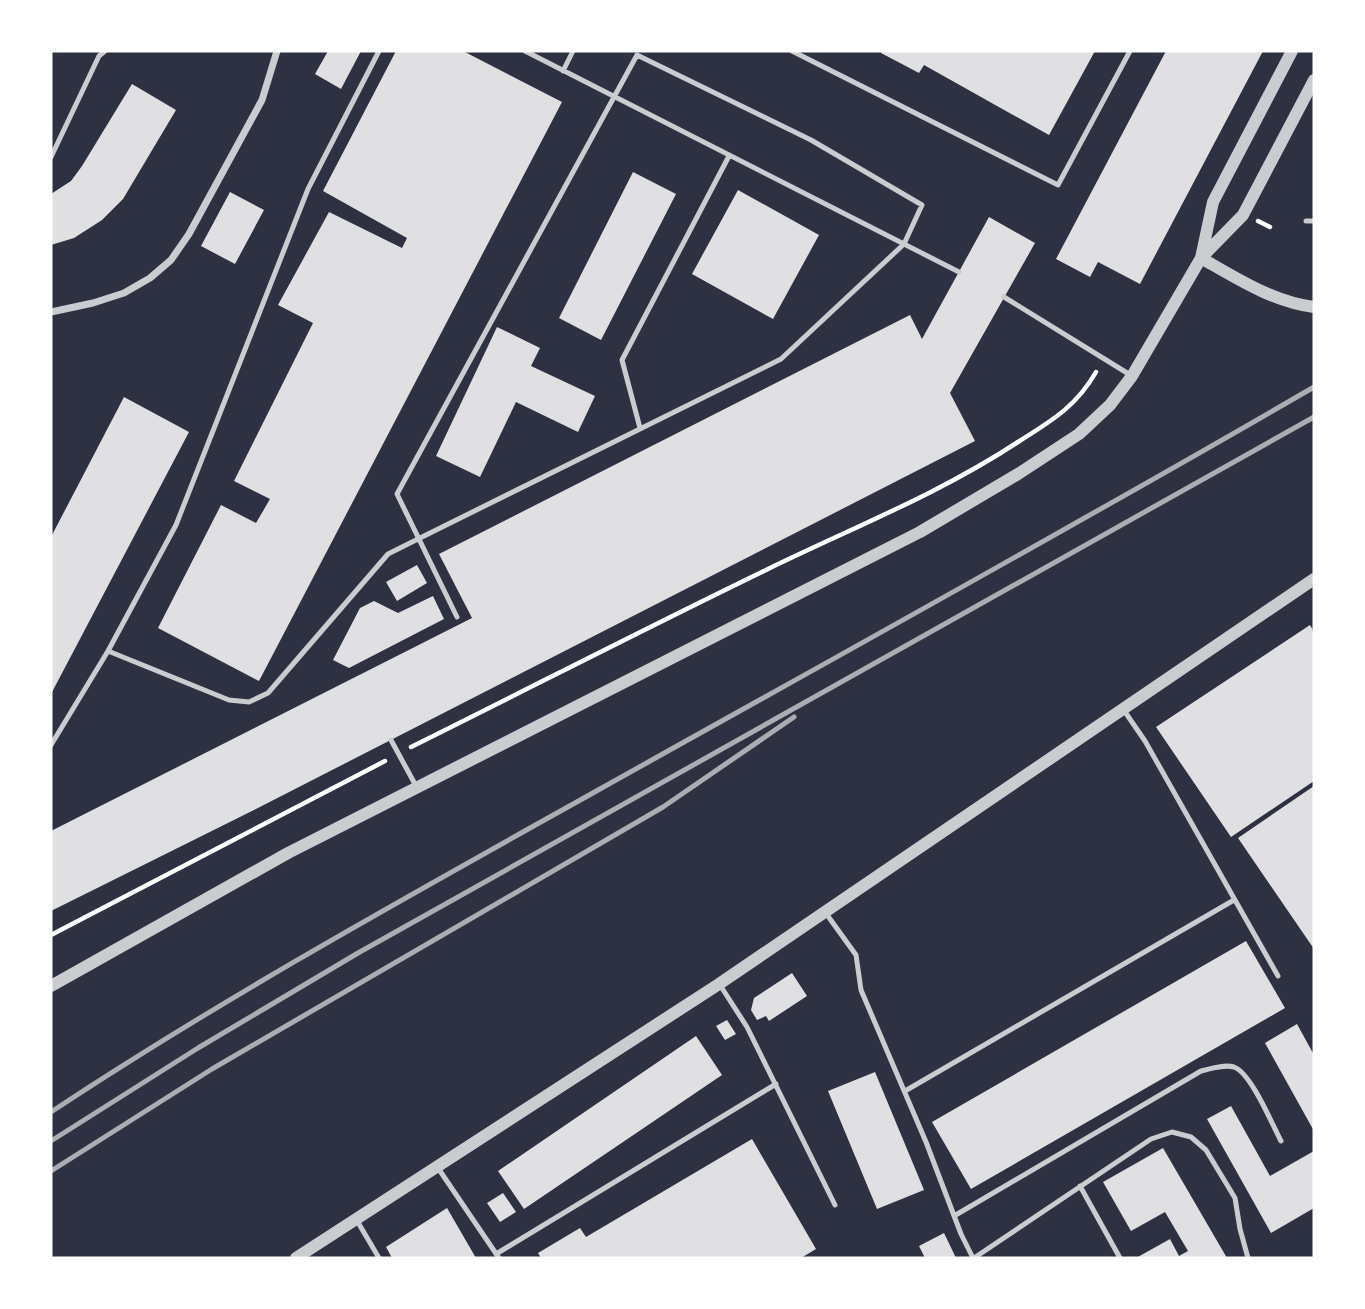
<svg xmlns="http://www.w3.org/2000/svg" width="1365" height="1309" font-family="'Times New Roman',serif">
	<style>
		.building { fill: #e0e0e3 }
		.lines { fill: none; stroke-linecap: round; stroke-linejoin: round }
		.path { stroke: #fff; stroke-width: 4.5 }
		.service { stroke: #caccd0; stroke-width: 5 }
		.minor { stroke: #caccd0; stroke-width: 7 }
		.tertiary { stroke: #caccd0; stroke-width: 12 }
		.rail { stroke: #abadb3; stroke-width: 5 }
	</style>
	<rect width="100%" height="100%" fill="#2d3142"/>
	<path class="building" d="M328,51H361L341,89L315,74Z
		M396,51H463L562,102L259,681L158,628L221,505L256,523L270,499L234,481L313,323L278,305L329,212L402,248L407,238L323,191Z
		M882,51H1095L1049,135L924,65L919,73L881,53Z
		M1166,51H1263L1140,284L1098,262L1090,277L1056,259Z
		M132,84L176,110L123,199L102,220L74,238L51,245V194L71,181L82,166Z
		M633,172L676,194L601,340L559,318Z
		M738,190L819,235L773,319L692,274Z
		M230,192L264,210L235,264L201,246Z
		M989,217L1035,243L950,393L975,441L254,810L51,911V831L472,618L439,554L910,315L922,339Z
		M497,327L540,348L531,366L595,396L578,432L516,402L480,477L436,456Z
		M124,397L189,432L51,694V537Z
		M417,565L427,583L397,601L386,582Z
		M433,596L444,619L349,668L333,660L360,608L374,601L398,613Z
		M1310,625L1314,632V781L1231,837L1156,727Z
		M1314,786V949L1238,838Z
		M1246,941L1285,1008L971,1189L932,1122Z
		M792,973L807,996L769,1021L766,1016L757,1020L751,1010L754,998Z
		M727,1020L736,1034L725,1040L716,1026Z
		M1297,1024L1314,1055V1131L1265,1043Z
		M696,1036L722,1075L524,1209L498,1171Z
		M875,1072L924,1190L877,1209L828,1091Z
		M1231,1106L1270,1176L1314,1151V1208L1271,1233L1207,1119Z
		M752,1139L816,1249L801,1258H541L538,1253L580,1228L586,1237Z
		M1163,1148L1227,1258H1136L1170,1239L1179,1256L1188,1251L1165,1212L1131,1231L1103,1182Z
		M503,1193L516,1212L500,1222L487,1203Z
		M447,1208L476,1258H392L386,1247Z
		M944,1233L956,1258H925L919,1246Z"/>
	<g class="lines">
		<path class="path" d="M1258,221L1270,227
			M411,747C530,688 648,627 768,569C852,528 939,494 1018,442C1051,421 1076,407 1096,372
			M51,935L385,761"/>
		<path class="service" d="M525,51L959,272
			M792,51L1058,185L1130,51
			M563,71L573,51
			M51,157L99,56L105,51
			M1306,221H1314
			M1004,297L1132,376
			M640,428L622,360L729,156
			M108,651L229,700L249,702L268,693L388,554L418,539L781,359L904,244L922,205L811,140L637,55L397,494L457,617
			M1123,709L1145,741L1278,976
			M391,740L416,786
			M51,745L108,651L176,525L308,189L379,51
			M825,912L856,955L861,990L926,1142L961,1234L973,1258
			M720,985L747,1027L835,1205
			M905,1091L1234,900
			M438,1168L499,1258
			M1080,1186L1120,1258
			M954,1216L1201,1071C1211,1069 1223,1064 1234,1067C1251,1073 1272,1124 1281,1141
			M356,1219L379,1258
			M496,1254L776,1084
			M974,1258L1151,1139L1172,1132L1191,1137L1206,1150L1235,1198L1240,1229L1248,1258"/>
		<path class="minor" d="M51,312L93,303L124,293L150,278L171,260L189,234L262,100L277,51"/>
		<path class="tertiary" d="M1201,258L1213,202L1292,51
			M1201,258C1236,278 1273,302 1314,307
			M51,986L288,853L920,532L1018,474L1079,434L1110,405L1132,376L1201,258L1243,215L1314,80
			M296,1258L719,984L1314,579"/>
		<path class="rail" d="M51,1112C228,995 414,893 600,789C838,656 1078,524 1314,387
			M51,1141L198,1048L358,953L1314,417
			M51,1171L212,1069L663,807L794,717"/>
	</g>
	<rect width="1365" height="1309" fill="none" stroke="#ffffff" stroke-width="105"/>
</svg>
